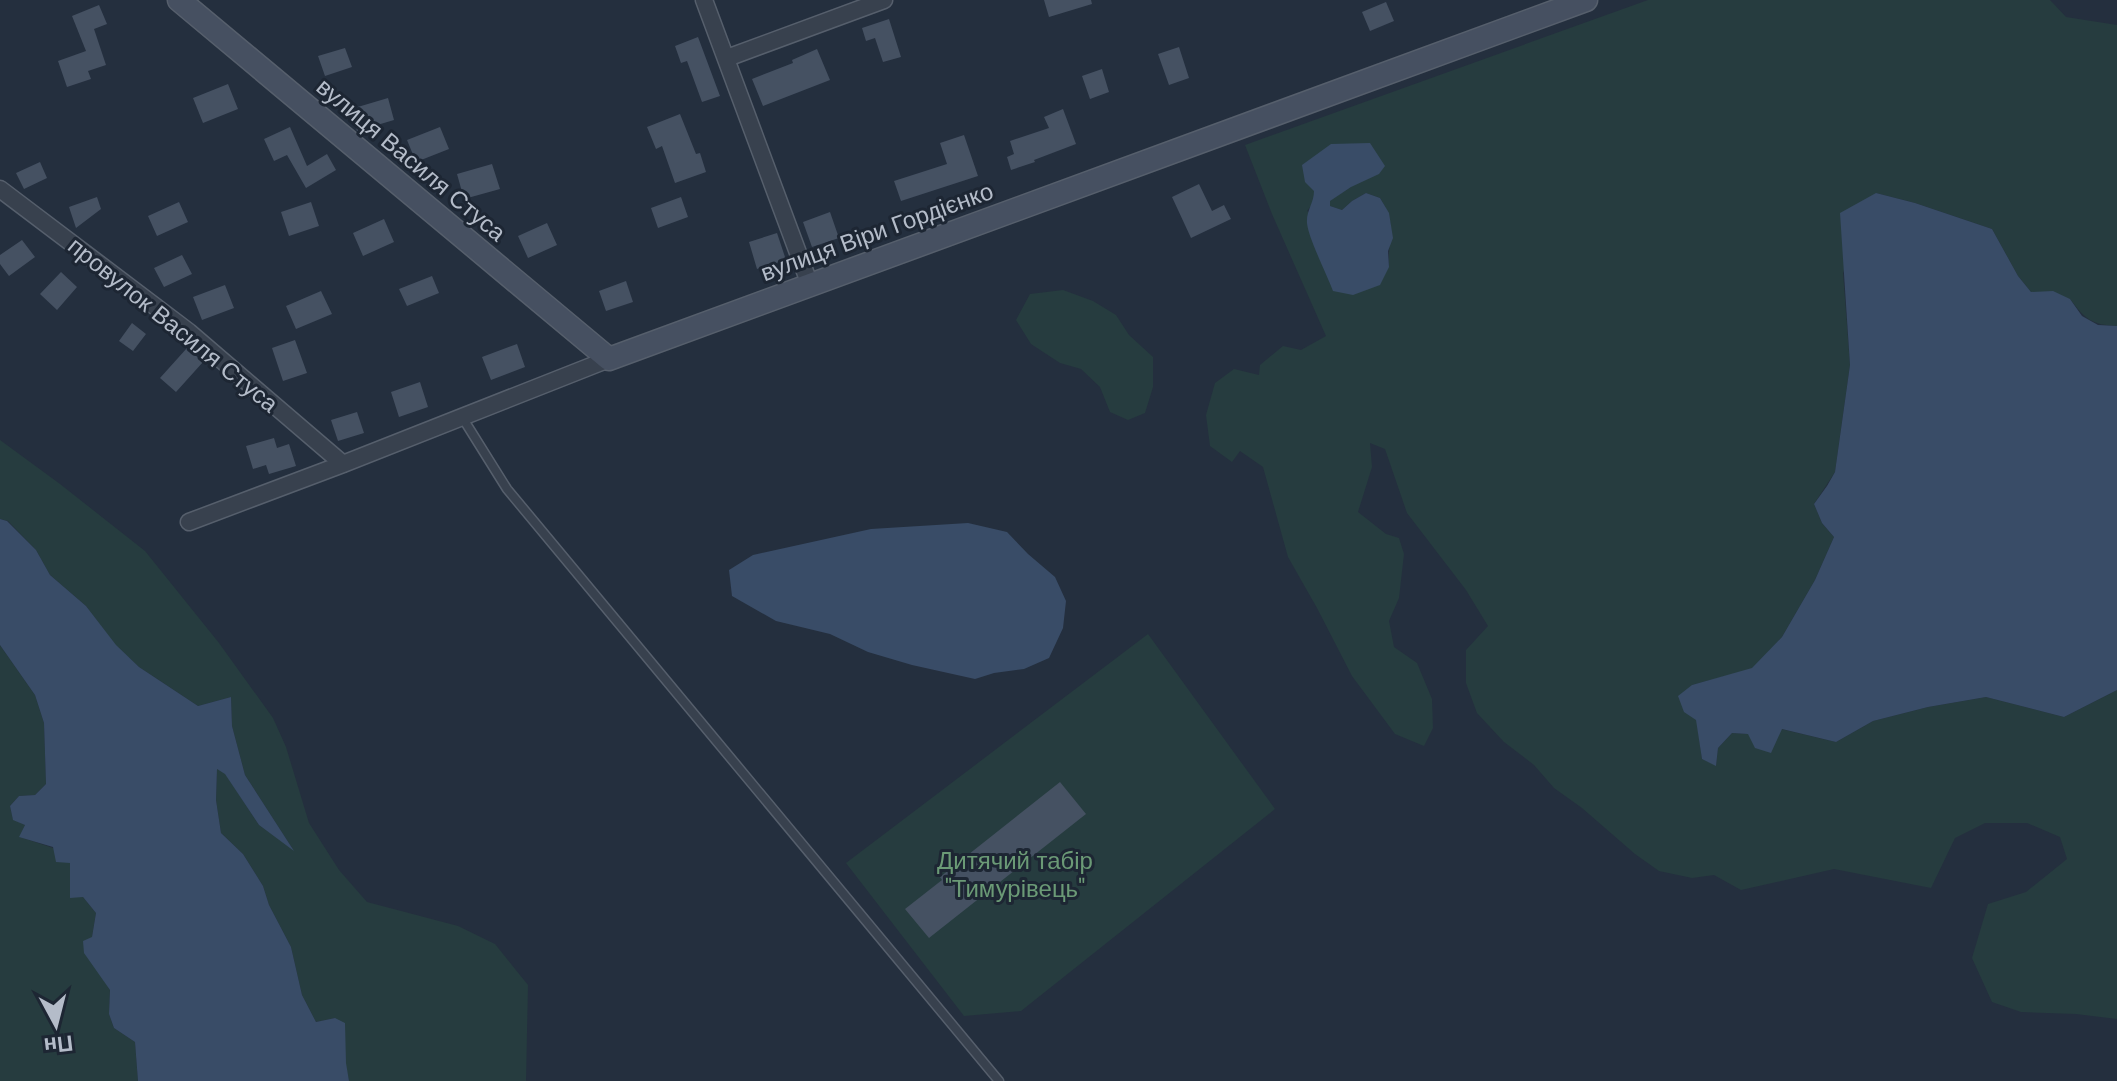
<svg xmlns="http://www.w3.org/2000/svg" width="2117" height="1081" font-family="'DM Sans',sans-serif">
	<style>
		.green { fill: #263c3f; fill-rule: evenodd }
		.water { fill: #394c67 }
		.building { fill: #455162 }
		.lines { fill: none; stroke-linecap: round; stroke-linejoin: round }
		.lane-casing { stroke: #565f6c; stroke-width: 11 }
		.street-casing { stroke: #565f6c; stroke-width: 19 }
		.secondary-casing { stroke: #565f6c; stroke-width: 25 }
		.lane { stroke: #38414e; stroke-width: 8 }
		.street { stroke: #38414e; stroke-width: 16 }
		.secondary { stroke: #465061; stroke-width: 22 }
		.labels { text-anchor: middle; stroke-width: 6; stroke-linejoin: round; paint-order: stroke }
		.street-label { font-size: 24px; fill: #b4bcc9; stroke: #1d2633 }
		.park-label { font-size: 24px; fill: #6b9a76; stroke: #1d2633 }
	</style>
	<rect width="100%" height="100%" fill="#242f3e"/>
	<path class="green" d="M1648,0H2050L2066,17L2117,25V326C2092,325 2085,319 2070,299L2031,292L2018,276L1992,229L1915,203L1876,193L1843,273L1850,365L1835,472L1814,504L1822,523L1834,537L1815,580L1782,637L1752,669L1692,685L1702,759L1716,765L1718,748L1732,733L1748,734L1781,729L1836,742L1873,721L1928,707L1986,697L2064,717L2117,690V1019L2076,1014L2021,1012L1992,1002L1972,958L1988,904L2026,892L2067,859L2060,837L2027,823H1985L1955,838L1931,888L1834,869L1741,890L1714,875L1692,878L1659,871L1635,854L1582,808L1554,788L1534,765L1504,742L1477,713L1466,683V650L1488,626L1466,590L1407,513L1385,449L1370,443L1372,467L1358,512L1386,534L1399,538L1404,554L1399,598L1389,621L1394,647L1417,663L1432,699L1433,728L1424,746L1395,734L1352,676L1317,608L1288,557L1263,467L1240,451L1232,462L1210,446L1206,415L1215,383L1234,369L1259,375L1260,365L1283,346L1301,350L1326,336L1272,214L1245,145ZM1351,187L1330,200V206L1342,210L1352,201L1366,193L1380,198C1399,228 1387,237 1389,267L1307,211L1314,202V191Z
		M1063,290L1093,301L1116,315L1129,335L1153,357V387L1145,413L1128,420L1110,412L1100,387L1081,369L1060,363L1031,344L1016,320L1030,294Z
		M0,440L60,484L145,551L219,643L273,718L286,747L309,823L339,870L367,902L458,926L495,944L528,985L526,1081H349L335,1018L316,1022L302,995L291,947L269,905L263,886L243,854L221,833L216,800L217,769L225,773L259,825L292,848L245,775L232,726L231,697L198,706L139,667L115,645L86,606L50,575L36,550L8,521L0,519Z
		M1148,634L1275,809L1021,1011L964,1016L846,863Z
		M0,645L35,695L44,723L46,784L35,795L19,796L10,806L13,819L25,825L20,837L53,848L70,862L83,897L96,913L92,937L101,975L110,990L109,1014L114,1028L135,1042L138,1081H0Z"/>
	<path class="water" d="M1370,143L1385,166L1379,174L1351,187L1330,201V206L1342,210L1352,201L1366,193L1380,198L1389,213L1393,238L1388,251L1389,267L1380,285L1353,295L1333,291C1327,275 1308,237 1307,223C1306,211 1314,203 1314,191L1305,182L1302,165L1331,144Z
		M1876,193L1915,203L1992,229L2018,276L2031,292L2053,291L2070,299L2082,316L2098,325L2117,326V690L2064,717L1986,697L1928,707L1873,721L1836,742L1782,729L1771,753L1755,748L1748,734L1732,733L1718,748L1716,766L1702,759L1696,720L1684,712L1678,696L1692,685L1752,668L1782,637L1815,580L1834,537L1822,523L1814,504L1827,486L1835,472L1850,365L1840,213Z
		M0,519L7,521L36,550L50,575L86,606L116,645L139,667L198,706L231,697L232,726L245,775L294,851L259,825L225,774L217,769L216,800L221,833L243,854L263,886L269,905L291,947L302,995L316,1022L335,1018L345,1023L346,1063L349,1081H138L135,1042L114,1028L109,1014L110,990L84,953L83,941L92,937L96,913L83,897L70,898V863L56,862L53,847L19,837L25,825L13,820L10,806L19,796L35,795L46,784L44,723L35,695L0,645Z
		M968,523L1007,532L1028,554L1055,577L1066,601L1063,628L1049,658L1024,669L994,673L975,679L912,665L868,652L830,634L776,621L732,596L729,570L753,555L871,529Z"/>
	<path class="building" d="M1044,0H1091L1092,4L1049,17Z
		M1386,2L1394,21L1370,31L1362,12Z
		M99,5L107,24L94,29L106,65L88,71L91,79L67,87L58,61L86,51L72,16Z
		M889,19L901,57L883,62L875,38L866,41L862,28Z
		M698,37L720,96L702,102L687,61L681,63L675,46Z
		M1179,47L1189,78L1169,85L1158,54Z
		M345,48L352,67L325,76L318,56Z
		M817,49L830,80L763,106L752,79L793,63L792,60Z
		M1102,69L1109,92L1090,99L1082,76Z
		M228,84L238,109L203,123L193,98Z
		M388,98L394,120L357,131L351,109Z
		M1063,109L1076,144L1034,160L1035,162L1011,170L1007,157L1014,154L1010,141L1049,128L1044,117Z
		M680,114L696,154L700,153L706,172L675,183L662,146L656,149L647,127Z
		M290,127L307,166L327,154L336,170L306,188L287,155L274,161L264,139Z
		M440,127L449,149L416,162L407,140Z
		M964,135L978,176L901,201L894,181L947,164L940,143Z
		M40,162L47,178L24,189L16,173Z
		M492,164L500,189L464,199L457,174Z
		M1199,184L1212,211L1224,205L1231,219L1191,238L1172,197Z
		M97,197L101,209L76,228L69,207Z
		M681,197L688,217L658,228L651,208Z
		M179,202L188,222L157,236L148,216Z
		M311,202L319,226L289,236L281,212Z
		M830,212L839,238L812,247L803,222Z
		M384,219L394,242L363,256L353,233Z
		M547,223L557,245L528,258L518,236Z
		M777,233L786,260L757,269L749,242Z
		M22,240L35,257L9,276L0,264V255Z
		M182,255L192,274L164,287L154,268Z
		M61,272L77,287L57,310L40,294Z
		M432,276L439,293L407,306L399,289Z
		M626,281L633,302L606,311L599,291Z
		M225,285L234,308L202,320L193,297Z
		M321,291L332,314L296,329L286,306Z
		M132,323L146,334L133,351L119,341Z
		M295,340L307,373L283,381L272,348Z
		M517,344L525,367L491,380L482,357Z
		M187,348L203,362L176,392L160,378Z
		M420,382L428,407L399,417L391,392Z
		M357,412L364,433L338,441L331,420Z
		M274,438L277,448L289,444L296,466L269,474L266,465L253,469L246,446Z
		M1060,782L1086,814L929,938L905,909L942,880L940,877Z"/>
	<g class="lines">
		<defs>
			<path id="lane" d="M462,417L507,489L999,1081"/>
			<path id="street" d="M704,0L810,285
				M727,58L884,0
				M0,189L189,332L343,464
				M189,522L343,464L609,359"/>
			<path id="secondary" d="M179,0L609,359L1586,0"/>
		</defs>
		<use href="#lane" class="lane-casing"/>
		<use href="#street" class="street-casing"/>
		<use href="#secondary" class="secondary-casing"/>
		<use href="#lane" class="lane"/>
		<use href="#street" class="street"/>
		<use href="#secondary" class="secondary"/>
	</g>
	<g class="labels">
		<g class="street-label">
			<text transform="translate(411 160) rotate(40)" y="8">вулиця Василя Стуса</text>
			<text transform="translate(877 232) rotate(-20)" y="8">вулиця Віри Гордієнко</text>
			<text transform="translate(173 325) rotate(39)" y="8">провулок Василя Стуса</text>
		</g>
		<g class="park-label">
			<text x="1015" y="869">Дитячий табір<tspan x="1015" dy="28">"Тимурівець"</tspan></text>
		</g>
	</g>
	<g transform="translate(56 1025) rotate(173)" stroke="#1d2633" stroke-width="6" paint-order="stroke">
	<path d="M0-6L14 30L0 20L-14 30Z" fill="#b4bcc9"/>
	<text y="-12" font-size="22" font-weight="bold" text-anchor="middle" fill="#b4bcc9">Пн</text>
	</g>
</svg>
